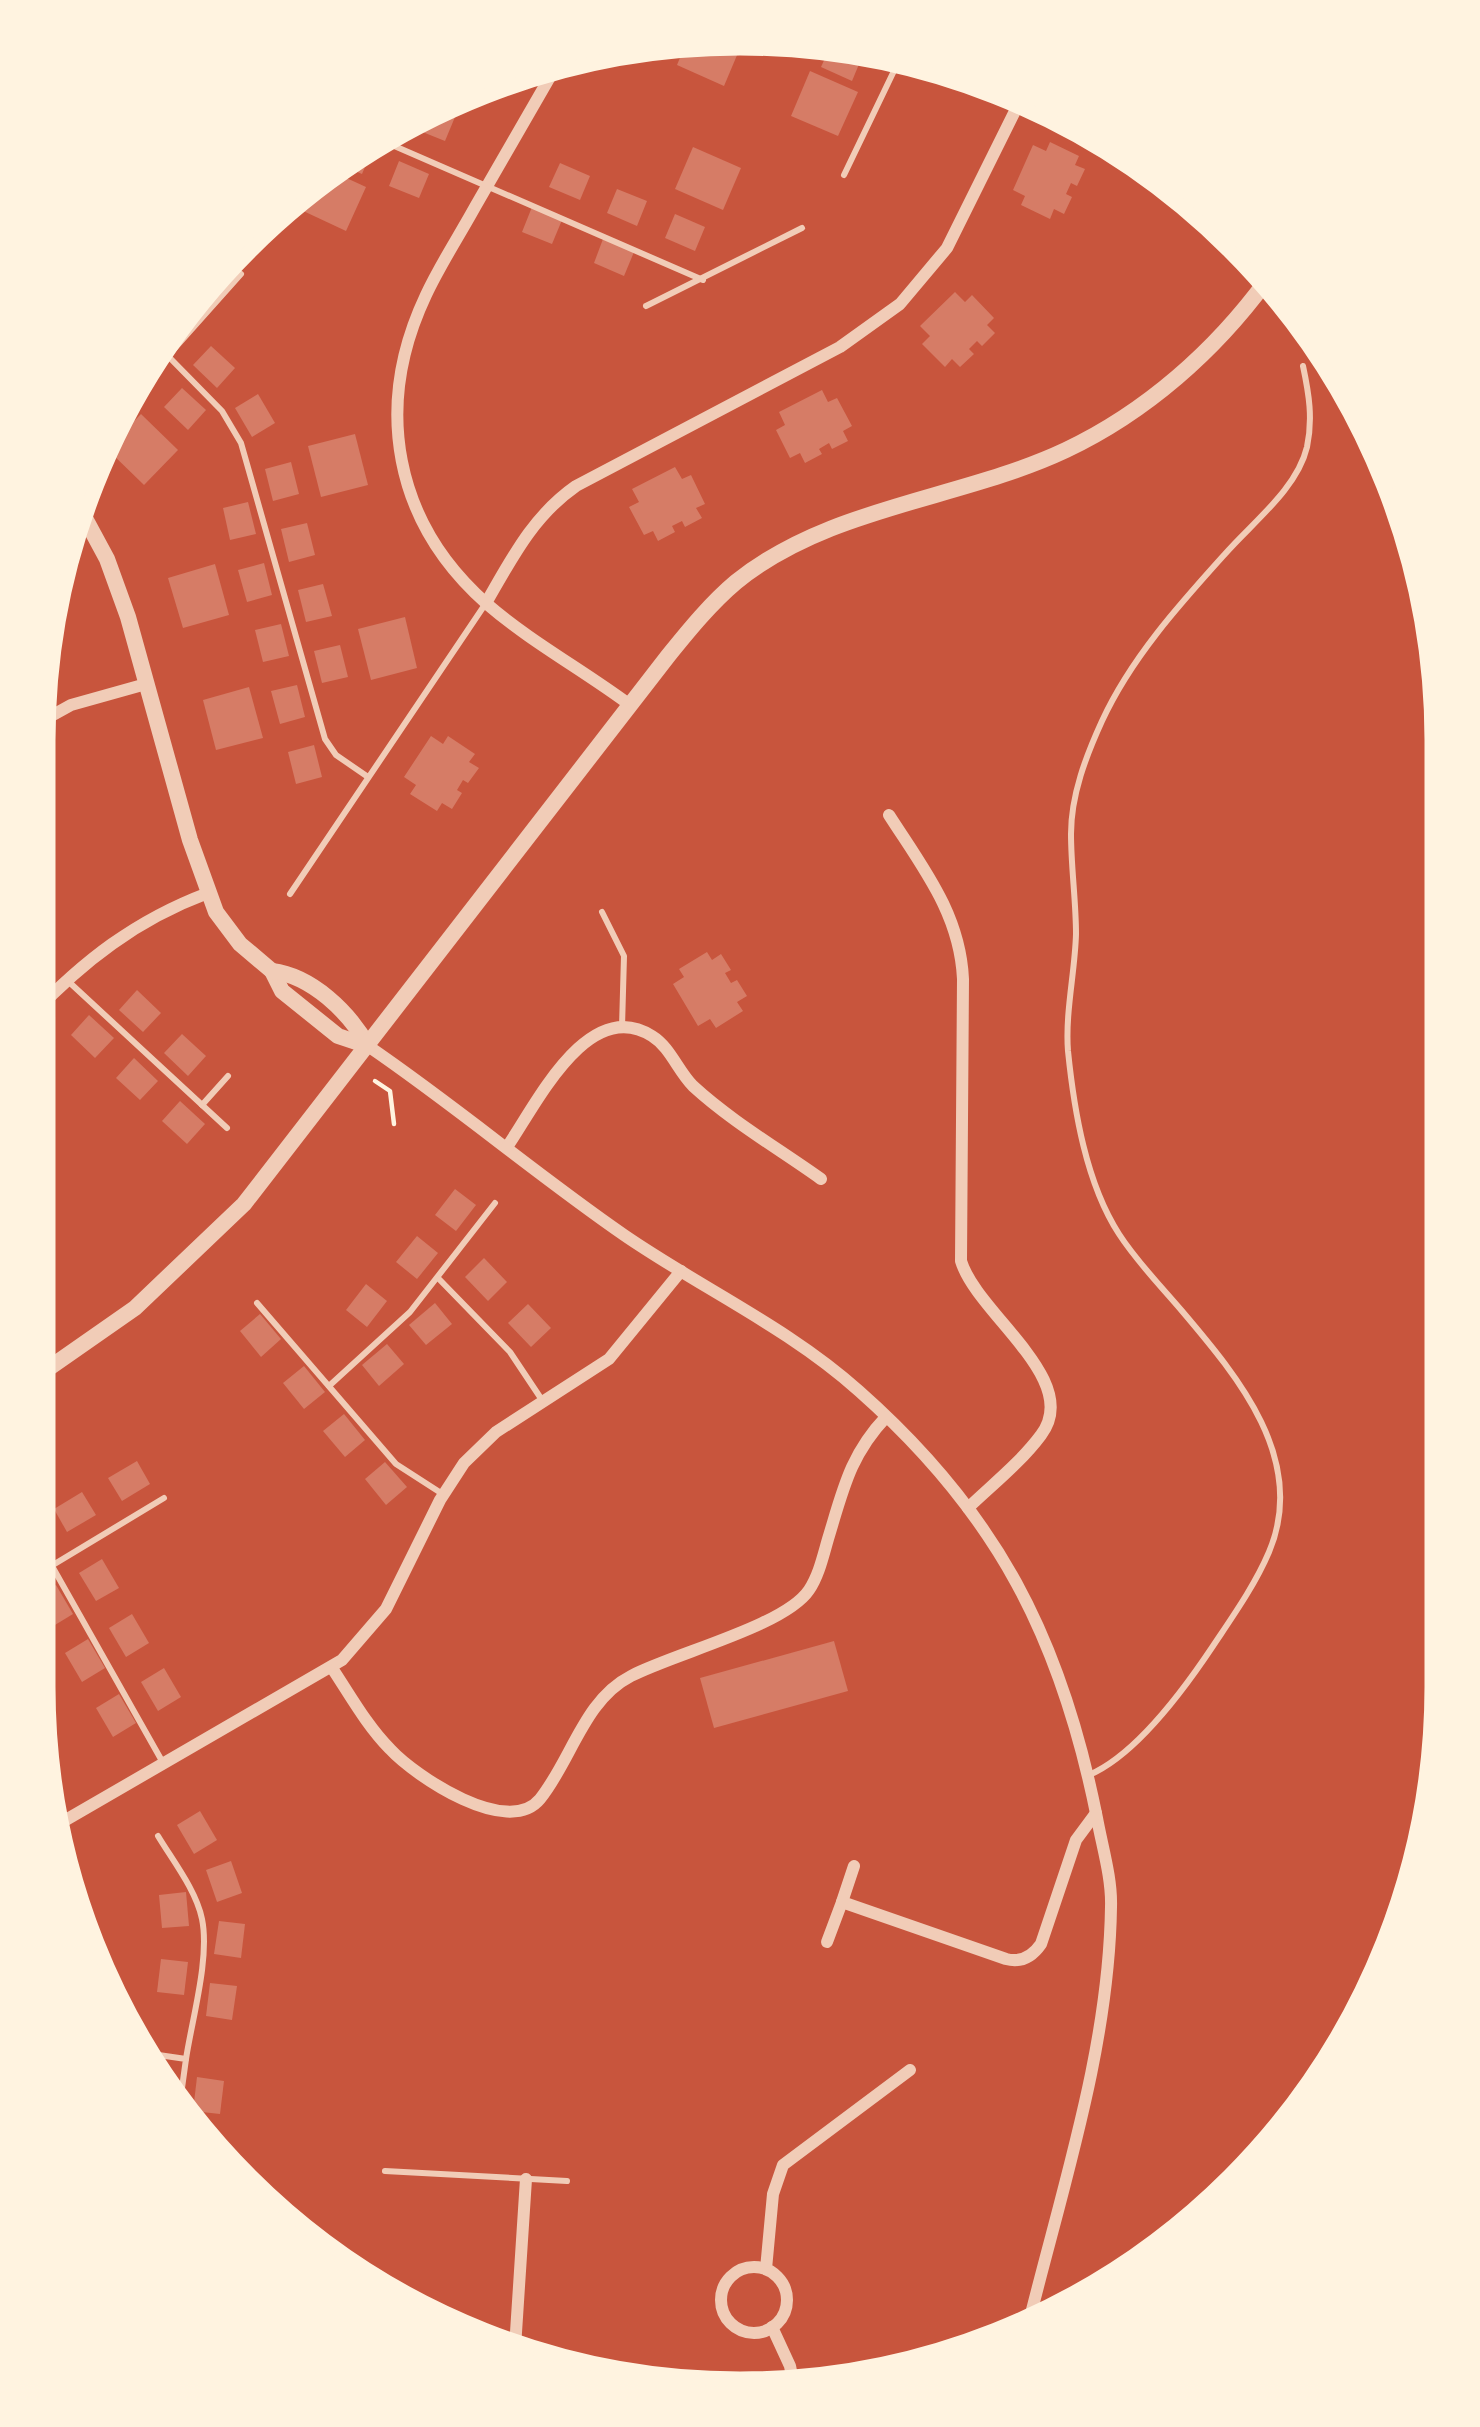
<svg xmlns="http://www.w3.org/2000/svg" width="1480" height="2427" viewBox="0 0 1480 2427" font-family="'IBM Plex Sans',sans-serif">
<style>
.building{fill:#d67c66}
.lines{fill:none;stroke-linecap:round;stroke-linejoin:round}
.path{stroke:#fff3e0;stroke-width:4.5}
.service{stroke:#f1ccb7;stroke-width:6}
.minor{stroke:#f1ccb7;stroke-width:12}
.tertiary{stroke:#f1ccb7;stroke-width:16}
.rim{fill:none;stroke:#fff3e0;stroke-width:15}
</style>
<rect width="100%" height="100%" fill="#c8553d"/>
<g class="building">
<polygon points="689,36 743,41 724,86 677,65"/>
<polygon points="760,41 799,43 793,55"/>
<polygon points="831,45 862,57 852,81 821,67"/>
<polygon points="810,71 858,92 838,136 791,116"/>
<polygon points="430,107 455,117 445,141 415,129 423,109"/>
<polygon points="1050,142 1079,156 1075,165 1085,169 1077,186 1071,183 1066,194 1072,197 1064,214 1054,209 1050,219 1021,205 1025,196 1013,190 1033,145 1046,151"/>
<polygon points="359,144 372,150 362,174 337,163"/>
<polygon points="693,147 741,168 723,210 675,189"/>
<polygon points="399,161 429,174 419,198 389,186"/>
<polygon points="560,163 590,176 580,200 549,187"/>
<polygon points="329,170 366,187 346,231 299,209 308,189"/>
<polygon points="617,189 647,201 637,226 607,213"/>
<polygon points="532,207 562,220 552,244 522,232"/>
<polygon points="675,214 705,227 695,251 665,238"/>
<polygon points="603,239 634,252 624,276 594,263"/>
<polygon points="205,279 213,286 190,311 180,301"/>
<polygon points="955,292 965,302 972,295 994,318 987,325 995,333 982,346 977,341 969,349 974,354 960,367 952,359 945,367 922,344 930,336 920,326"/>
<polygon points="163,326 170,333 145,361 143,360"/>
<polygon points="211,346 235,368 217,388 193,365"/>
<polygon points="182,388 206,410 188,430 164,407"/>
<polygon points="822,390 828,402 837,398 852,426 843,431 848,441 832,449 829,443 819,449 822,454 805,463 800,453 790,458 776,430 785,425 779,412"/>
<polygon points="258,394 275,423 252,437 235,408"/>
<polygon points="141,414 178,450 144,485 107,449"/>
<polygon points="355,434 368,485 321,497 308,446"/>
<polygon points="291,462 299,494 273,501 265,469"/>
<polygon points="675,467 682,479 691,475 705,504 696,508 702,518 685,527 682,521 672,526 675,532 658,541 653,531 644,535 629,507 639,502 632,489"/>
<polygon points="248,502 256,534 230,540 223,508"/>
<polygon points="307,523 315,555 289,562 281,529"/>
<polygon points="264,563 272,595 247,602 238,570"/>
<polygon points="215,564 229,615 183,628 168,578"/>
<polygon points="323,584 332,616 306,622 298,590"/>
<polygon points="405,617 417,668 371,680 358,629"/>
<polygon points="281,624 289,656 263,662 255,630"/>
<polygon points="340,645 348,677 322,683 314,651"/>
<polygon points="297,685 305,717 280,724 271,691"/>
<polygon points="249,687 263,738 216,750 203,700"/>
<polygon points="431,736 443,744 448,736 475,754 469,762 479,768 468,783 463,780 457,790 462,793 452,809 442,803 437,811 410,794 416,785 404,777"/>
<polygon points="314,745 322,777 296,784 288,752"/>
<polygon points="707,952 712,960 721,954 731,970 725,973 731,983 737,980 747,996 737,1002 743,1011 716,1028 710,1019 698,1026 673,984 684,977 679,969"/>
<polygon points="137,990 161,1013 143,1032 119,1010"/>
<polygon points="89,1015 114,1038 95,1058 71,1035"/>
<polygon points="182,1034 206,1056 188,1076 164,1053"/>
<polygon points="134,1058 158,1081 140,1100 116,1078"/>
<polygon points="180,1101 205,1124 187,1144 162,1121"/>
<polygon points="455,1189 476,1205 456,1231 435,1215"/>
<polygon points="417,1236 438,1253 417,1279 396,1262"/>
<polygon points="484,1258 507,1282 488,1301 465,1277"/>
<polygon points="366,1284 387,1301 367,1327 346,1310"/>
<polygon points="435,1303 452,1324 426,1345 409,1325"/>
<polygon points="528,1304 551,1328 531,1347 508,1323"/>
<polygon points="260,1314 281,1339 261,1357 240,1331"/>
<polygon points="387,1344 404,1364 379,1386 362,1365"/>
<polygon points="304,1366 325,1392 304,1409 283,1383"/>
<polygon points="344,1414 365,1440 345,1457 323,1431"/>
<polygon points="137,1461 150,1484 122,1501 108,1478"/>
<polygon points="385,1462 407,1487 386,1505 365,1479"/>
<polygon points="82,1492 96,1515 67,1532 54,1509"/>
<polygon points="28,1525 41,1547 28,1555"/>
<polygon points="102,1559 119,1588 96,1601 79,1573"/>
<polygon points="56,1585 73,1614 50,1628 33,1599"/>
<polygon points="132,1614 149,1643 126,1657 109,1628"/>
<polygon points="88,1639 105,1668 82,1682 65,1653"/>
<polygon points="834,1641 848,1691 714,1728 700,1678"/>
<polygon points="164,1668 181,1697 158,1711 141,1682"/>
<polygon points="119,1694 136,1723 113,1737 96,1708"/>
<polygon points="200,1811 217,1840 194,1854 177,1825"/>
<polygon points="231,1861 242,1893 217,1902 206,1870"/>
<polygon points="186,1892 189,1926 162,1928 159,1895"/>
<polygon points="219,1921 245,1924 241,1958 214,1954"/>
<polygon points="161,1959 188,1962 184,1995 157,1992"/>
<polygon points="210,1983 237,1986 232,2020 206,2016"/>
<polygon points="197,2077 224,2081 220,2114 193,2111"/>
<polygon points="154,2084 170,2086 168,2109"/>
<polygon points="195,2141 215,2143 213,2157"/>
</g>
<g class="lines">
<polyline class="path" points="375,1081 390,1091 394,1124"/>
<g class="service">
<polyline points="876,48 899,58"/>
<polyline points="369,135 703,280"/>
<polyline points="844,175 904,50"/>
<polyline points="646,306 802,228"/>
<polyline points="167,355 222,411 241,443 325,739 336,755 368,777"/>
<polyline points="108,423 241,274"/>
<polyline points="290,894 484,606"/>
<polyline points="602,912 624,956 622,1027"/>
<polyline points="69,982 227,1128"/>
<polyline points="202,1105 228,1076"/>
<polyline points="438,1278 510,1352 542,1400"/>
<polyline points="257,1303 396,1464 441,1493"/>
<polyline points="329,1386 410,1312 495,1203"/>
<polyline points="52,1566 162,1761"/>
<polyline points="28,1580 164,1498"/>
<path d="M1089,1775C1136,1755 1185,1688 1213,1646C1233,1616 1255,1585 1269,1552C1308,1460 1238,1377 1182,1311C1160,1285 1137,1262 1119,1234C1086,1183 1074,1110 1068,1051C1065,1013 1075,972 1076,934C1076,901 1071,867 1071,834C1071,795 1086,756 1102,721C1131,658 1179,605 1225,554C1253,522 1297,489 1307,447C1313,419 1309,394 1303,366"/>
<path d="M158,1836C173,1861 196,1890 202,1919C210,1958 192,2019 186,2059"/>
<polyline points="138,2052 186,2059 177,2124"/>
<polyline points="385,2171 567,2181"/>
</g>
<g class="minor">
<path d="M558,63C530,111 503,159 475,207C459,236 440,265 426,295C373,407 394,522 487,604C531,642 583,670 630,705"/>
<path d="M486,603C512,558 533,516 576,486L840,347L900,304L947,248L1021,99"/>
<polyline points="33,726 71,705 146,684"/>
<path d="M889,815C923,868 960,914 963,979L961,1261C977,1314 1083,1380 1041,1435C1021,1462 992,1485 968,1508"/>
<path d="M31,1016C83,961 136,920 208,893"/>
<path d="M368,1046C456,1106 537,1175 624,1235C701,1288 789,1328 859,1391C997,1513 1061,1638 1097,1818C1102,1846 1112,1878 1111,1907C1109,2051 1060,2194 1026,2334"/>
<path d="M507,1147C536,1105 588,995 652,1036C670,1047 678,1071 693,1086C731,1121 779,1149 821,1179"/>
<path d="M332,1668C350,1695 367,1726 390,1749C416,1777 508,1838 540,1799C572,1759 584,1700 631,1676C675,1653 785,1626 809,1590C819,1575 823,1556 828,1539C843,1490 850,1455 886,1417"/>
<polyline points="50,1826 64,1821 342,1660 386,1609 440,1500 464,1463 496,1432 609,1359 681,1271"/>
<path d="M854,1866L842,1902L1006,1959C1021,1963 1032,1957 1041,1944L1076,1840L1096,1813"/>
<polyline points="827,1942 842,1902"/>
<circle cx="754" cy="2300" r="33"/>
<polyline points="766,2269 773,2194 783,2165 910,2070"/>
<polyline points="772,2327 790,2366 795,2391"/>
<polyline points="514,2363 526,2179"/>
</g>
<g class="tertiary">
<polyline points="73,496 107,559 128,617 190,840 216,912 240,944 272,971 282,991 338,1036 368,1046"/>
<path d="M272,971C312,976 349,1012 368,1046"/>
<path d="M29,1382L135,1308L244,1204L668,656C689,630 711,603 736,582C830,506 960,500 1066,450C1146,412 1215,351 1267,280"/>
</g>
</g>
<path d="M0 0H1480V2427H0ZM740 48H740A692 692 0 0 1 1432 740V1687A692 692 0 0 1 740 2379H740A692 692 0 0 1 48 1687V740A692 692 0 0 1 740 48Z" fill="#fff3e0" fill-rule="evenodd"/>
<path class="rim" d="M740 48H740A692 692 0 0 1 1432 740V1687A692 692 0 0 1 740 2379H740A692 692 0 0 1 48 1687V740A692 692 0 0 1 740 48Z"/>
</svg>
